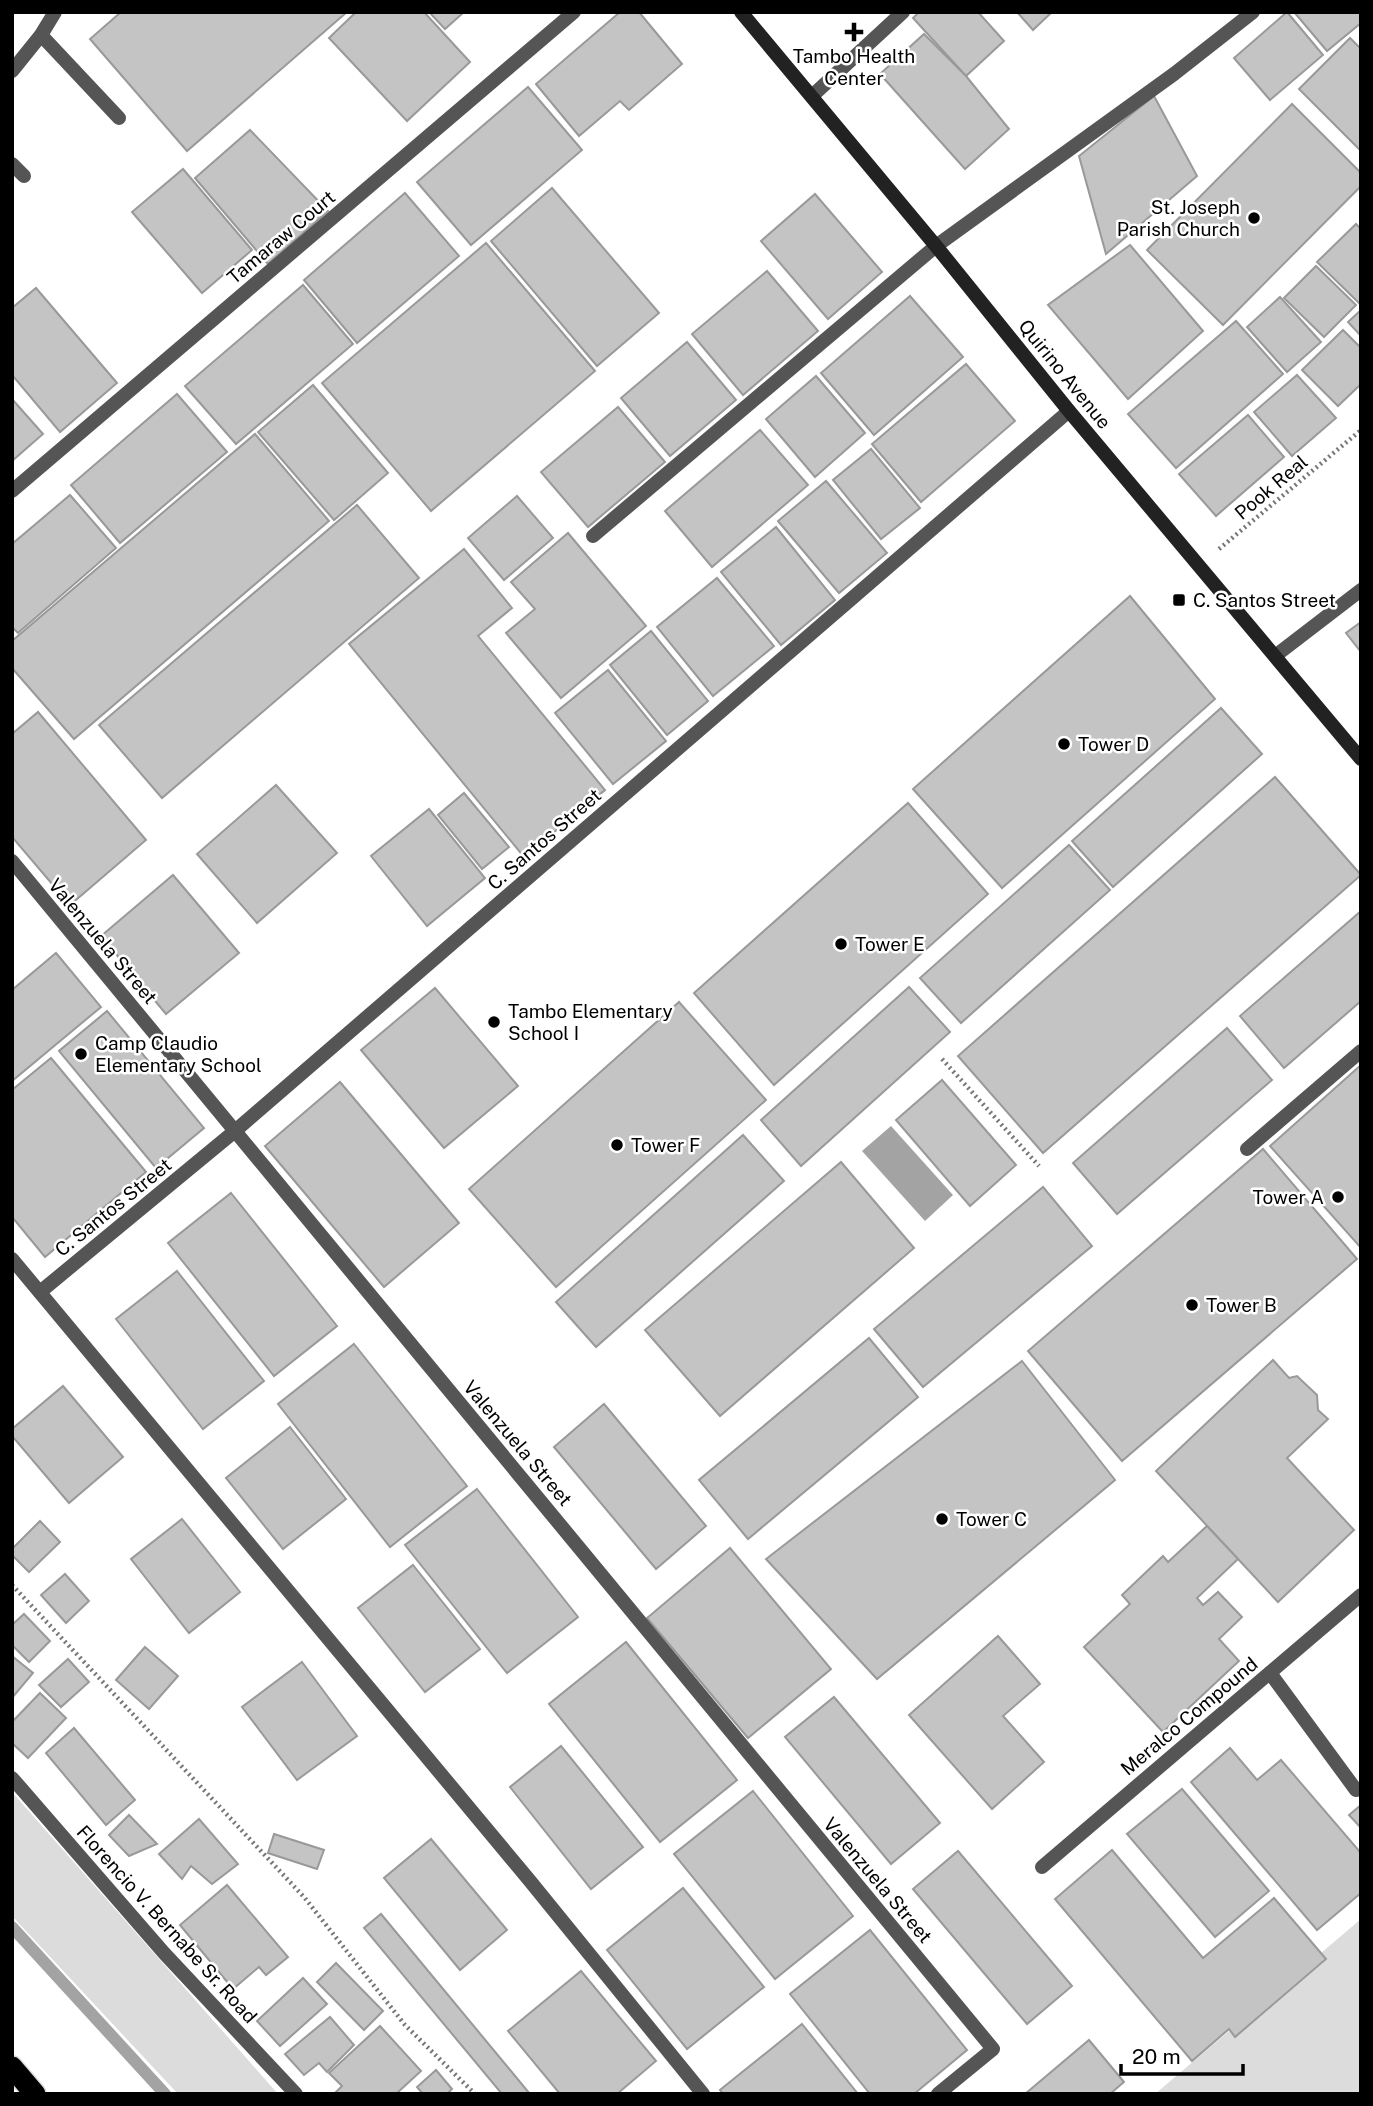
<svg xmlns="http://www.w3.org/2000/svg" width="1373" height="2106" viewBox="0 0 1373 2106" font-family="'Public Sans',sans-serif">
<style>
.green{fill:#dcdcdc}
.water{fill:#a3a3a3}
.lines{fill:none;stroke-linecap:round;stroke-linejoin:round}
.stream{stroke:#a3a3a3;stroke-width:12}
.building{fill:#c4c4c4;stroke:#999;stroke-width:2}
.motorway-casing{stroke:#dbdbdb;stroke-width:24}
.path{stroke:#777;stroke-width:4.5;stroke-dasharray:2 3.5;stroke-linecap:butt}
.service{stroke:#555;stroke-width:14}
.minor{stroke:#555;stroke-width:14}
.secondary{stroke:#222;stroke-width:14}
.motorway{stroke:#000;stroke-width:21}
.poi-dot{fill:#000;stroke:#fff;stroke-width:2.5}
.labels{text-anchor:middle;stroke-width:5;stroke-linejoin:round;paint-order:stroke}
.poi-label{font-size:19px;fill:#000;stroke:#fff;text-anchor:start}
.street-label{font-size:19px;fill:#000;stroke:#fff}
</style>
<rect width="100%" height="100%" fill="#fff"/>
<g class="green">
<polygon points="12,1792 278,2094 178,2094 12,1916"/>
<polygon points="1361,1919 1361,2094 1155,2094"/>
</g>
<polygon class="water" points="891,1126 953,1195 925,1221 862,1151"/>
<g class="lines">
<polyline class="stream" points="12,1927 165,2094"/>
</g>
<g class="building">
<polygon points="121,12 347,12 187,151 90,39"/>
<polygon points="356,12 424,12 470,62 407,121 329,38"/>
<polygon points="429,12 464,12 445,29"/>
<polygon points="620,12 639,12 682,64 629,110 620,101 579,136 536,84"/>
<polygon points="919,12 978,12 1004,41 966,76 913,18"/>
<polygon points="1017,12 1052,12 1033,30"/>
<polygon points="1287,12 1323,55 1270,100 1234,58"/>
<polygon points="1294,12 1361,12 1361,23 1327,51"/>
<polygon points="924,34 966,76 1009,129 965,169 880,74"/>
<polygon points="1350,38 1361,49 1361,151 1299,89"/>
<polygon points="528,87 582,150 471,245 417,182"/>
<polygon points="1154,96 1197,176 1106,254 1079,156"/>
<polygon points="1292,104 1361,173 1361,186 1223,325 1147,250"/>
<polygon points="250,130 328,211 268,264 195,178"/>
<polygon points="183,169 252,250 202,293 132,212"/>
<polygon points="552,188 659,313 597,366 491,241"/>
<polygon points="405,193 459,256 357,343 304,280"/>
<polygon points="815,194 882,272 828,319 761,241"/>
<polygon points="1356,224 1361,229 1361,301 1359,303 1317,262"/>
<polygon points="486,243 595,371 431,511 322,383"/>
<polygon points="1130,245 1203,331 1128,399 1048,305"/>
<polygon points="1316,266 1356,305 1324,337 1284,298"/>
<polygon points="767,271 818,331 743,395 692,334"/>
<polygon points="303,285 353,344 236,444 185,386"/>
<polygon points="36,288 117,383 60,432 12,375 12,308"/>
<polygon points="910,296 963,357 874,435 821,373"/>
<polygon points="1280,297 1321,342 1287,372 1247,327"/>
<polygon points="1361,310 1361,336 1348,322"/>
<polygon points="1236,321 1283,374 1176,468 1128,414"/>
<polygon points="1343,330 1361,348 1361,384 1338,406 1302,370"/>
<polygon points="687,342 736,400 670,456 621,398"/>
<polygon points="966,364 1015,421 921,502 872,444"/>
<polygon points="1297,375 1336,418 1292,456 1254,412"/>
<polygon points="816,376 865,433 815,477 766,419"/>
<polygon points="313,385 388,473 334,520 258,432"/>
<polygon points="177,394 227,452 120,543 71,485"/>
<polygon points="12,399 43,434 12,461"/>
<polygon points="618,407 665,462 588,527 541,472"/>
<polygon points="1248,415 1284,457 1216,516 1179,474"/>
<polygon points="760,430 808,485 712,567 665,511"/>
<polygon points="255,434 329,521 74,739 12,668 12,641"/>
<polygon points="871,449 920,508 881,539 833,480"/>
<polygon points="826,481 887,553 839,593 778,521"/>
<polygon points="70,495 116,548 18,633 12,627 12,544"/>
<polygon points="517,496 553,538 504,580 468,538"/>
<polygon points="357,505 419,578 162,798 99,725"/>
<polygon points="776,527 835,600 781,645 721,572"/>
<polygon points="568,533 646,626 561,698 506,633 535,609 511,582"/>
<polygon points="464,549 512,608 478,636 605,790 524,857 349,644"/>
<polygon points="717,578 774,646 713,696 657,627"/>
<polygon points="1130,596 1215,699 1002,888 913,789"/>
<polygon points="1361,622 1361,652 1346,633"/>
<polygon points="651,631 708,701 667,735 610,665"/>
<polygon points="608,670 666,741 613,784 555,713"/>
<polygon points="1221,708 1262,754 1113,887 1072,841"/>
<polygon points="38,712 146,840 70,905 12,837 12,734"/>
<polygon points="1275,777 1361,875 1043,1153 958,1056"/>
<polygon points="276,785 337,853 257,923 197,854"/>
<polygon points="464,793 509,847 482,869 438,815"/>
<polygon points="908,803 988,894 774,1085 694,993"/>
<polygon points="429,809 485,878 427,926 371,856"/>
<polygon points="1069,845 1110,890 961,1023 920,978"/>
<polygon points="173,875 239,953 166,1014 101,936"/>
<polygon points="1361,911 1361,1001 1284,1068 1240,1016"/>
<polygon points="56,953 101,1007 12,1081 12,990"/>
<polygon points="909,987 950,1032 801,1166 761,1120"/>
<polygon points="435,988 518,1086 444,1148 361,1050"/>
<polygon points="679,1002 766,1100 556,1287 469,1189"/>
<polygon points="107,1011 204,1128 156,1168 59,1051"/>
<polygon points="1227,1028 1272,1080 1117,1214 1073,1163"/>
<polygon points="51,1058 146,1172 45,1257 12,1217 12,1090"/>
<polygon points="1361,1065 1361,1248 1270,1146"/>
<polygon points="942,1080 1016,1165 970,1206 896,1120"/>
<polygon points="340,1082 459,1223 384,1287 265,1146"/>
<polygon points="743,1135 784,1181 596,1347 556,1302"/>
<polygon points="1263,1149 1357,1259 1122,1461 1028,1351"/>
<polygon points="841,1162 914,1248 720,1416 645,1330"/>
<polygon points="1043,1187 1092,1246 923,1387 874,1329"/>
<polygon points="231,1193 337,1326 274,1376 168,1243"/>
<polygon points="177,1271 264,1381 203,1429 116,1319"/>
<polygon points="869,1338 918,1397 748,1539 699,1480"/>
<polygon points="354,1344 467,1486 390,1547 278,1404"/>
<polygon points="1273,1360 1289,1378 1297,1376 1317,1395 1318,1410 1328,1419 1287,1458 1354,1530 1278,1602 1156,1471"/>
<polygon points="1022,1361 1115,1480 877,1679 766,1559"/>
<polygon points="63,1386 123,1457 69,1503 12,1436 12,1429"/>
<polygon points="604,1404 706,1526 656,1569 554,1447"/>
<polygon points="290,1427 346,1499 283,1549 226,1478"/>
<polygon points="477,1489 578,1617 507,1673 405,1545"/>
<polygon points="182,1519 240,1592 189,1633 131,1559"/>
<polygon points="40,1521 60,1542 29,1572 12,1555 12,1549"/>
<polygon points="1207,1526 1238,1559 1197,1598 1203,1605 1218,1592 1242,1617 1219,1639 1239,1661 1163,1732 1084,1647 1130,1604 1122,1595 1163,1556 1168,1562"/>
<polygon points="730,1548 831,1669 748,1738 647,1618"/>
<polygon points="413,1565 480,1649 425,1692 358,1608"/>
<polygon points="65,1574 89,1601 66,1623 41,1595"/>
<polygon points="24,1614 50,1641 29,1662 12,1645 12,1625"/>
<polygon points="998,1636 1040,1684 1003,1716 1044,1762 992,1809 909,1715"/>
<polygon points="626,1642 737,1780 660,1842 549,1704"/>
<polygon points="145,1647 178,1676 149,1709 116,1680"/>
<polygon points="12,1656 33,1673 12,1698"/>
<polygon points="68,1659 89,1682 61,1707 39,1685"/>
<polygon points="302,1662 357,1736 297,1780 242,1707"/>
<polygon points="40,1693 66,1718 28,1758 12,1743 12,1722"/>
<polygon points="834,1697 940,1823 891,1864 785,1737"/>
<polygon points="74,1728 135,1800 106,1825 46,1753"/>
<polygon points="561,1746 643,1847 591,1889 510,1787"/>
<polygon points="1230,1748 1257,1780 1281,1760 1361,1853 1361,1893 1317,1930 1191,1782"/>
<polygon points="1182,1789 1269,1891 1215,1937 1127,1834"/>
<polygon points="753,1791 853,1916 775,1979 674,1854"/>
<polygon points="1361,1805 1361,1828 1349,1815"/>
<polygon points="129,1815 157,1844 129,1856 109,1835"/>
<polygon points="199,1819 238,1864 212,1884 191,1866 182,1879 159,1854"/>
<polygon points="274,1834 324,1850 317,1869 268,1853"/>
<polygon points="431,1839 507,1930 460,1970 384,1878"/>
<polygon points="1112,1850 1203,1958 1274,1898 1326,1959 1235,2037 1229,2029 1192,2061 1055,1899"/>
<polygon points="958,1851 1072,1986 1027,2024 913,1889"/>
<polygon points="227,1885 288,1957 266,1975 259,1967 233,1989 180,1925"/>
<polygon points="683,1888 764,1987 687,2049 607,1950"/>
<polygon points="381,1914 530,2094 502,2094 364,1928"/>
<polygon points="870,1930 967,2050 914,2094 870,2094 790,1994"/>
<polygon points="336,1963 383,2011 364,2030 317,1982"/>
<polygon points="581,1971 656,2061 617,2094 560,2094 508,2031"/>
<polygon points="303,1978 327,2004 280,2046 257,2021"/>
<polygon points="330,2017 354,2045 327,2072 319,2063 304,2075 285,2054"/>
<polygon points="802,2024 858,2094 723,2094 720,2090"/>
<polygon points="380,2026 421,2071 396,2094 334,2094 342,2086 329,2073"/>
<polygon points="1089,2040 1124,2082 1110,2094 1025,2094"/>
<polygon points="436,2070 452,2089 447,2094 423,2094 417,2087"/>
</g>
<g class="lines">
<g class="motorway-casing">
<polyline id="motorway" points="12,2067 35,2094"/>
</g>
<g class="path">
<polyline points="1219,549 1361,430"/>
<polyline points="942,1059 1039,1166"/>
<polyline points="12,1585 304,1897 405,2025 475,2094"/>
</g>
<g class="service">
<polyline points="41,35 119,118"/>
<polyline points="12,71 41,35 55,12"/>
<polyline points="12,164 24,176"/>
<polyline points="593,536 936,246 1174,74 1253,12"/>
<polyline points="1275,656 1361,590"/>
<polyline points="1247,1149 1361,1051"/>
<polyline points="1270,1673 1356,1790"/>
<polyline points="1042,1867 1361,1595"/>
</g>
<g class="minor">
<polyline points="812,96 903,12"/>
<polyline points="12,491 574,12"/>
<polyline points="12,861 993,2049 938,2094"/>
<polyline points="12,1259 530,1881 703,2094"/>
<polyline points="40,1292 235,1131 1069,411"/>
<polyline points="12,1778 164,1953 296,2094"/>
</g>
<polyline class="secondary" points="741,12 936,246 1069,411 1361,759"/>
<use href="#motorway" class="motorway"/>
</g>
<g class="poi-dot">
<path d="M850.5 21.5h7v7h7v7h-7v7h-7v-7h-7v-7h7z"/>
<circle cx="1254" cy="218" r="7"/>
<rect x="1172" y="593" width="14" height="14" rx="3.5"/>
<circle cx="1064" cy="744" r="7"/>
<circle cx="841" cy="944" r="7"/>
<circle cx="494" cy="1022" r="7"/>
<circle cx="81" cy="1054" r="7"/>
<circle cx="617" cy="1145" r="7"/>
<circle cx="1338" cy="1197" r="7"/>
<circle cx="1192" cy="1305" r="7"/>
<circle cx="942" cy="1519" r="7"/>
</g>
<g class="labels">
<g class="poi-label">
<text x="854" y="63" text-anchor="middle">Tambo Health<tspan x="854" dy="22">Center</tspan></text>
<text x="1240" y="214" text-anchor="end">St. Joseph<tspan x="1240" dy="22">Parish Church</tspan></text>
<text x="1193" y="607">C. Santos Street</text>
<text x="1078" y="751">Tower D</text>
<text x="855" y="951">Tower E</text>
<text x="508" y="1018">Tambo Elementary<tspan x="508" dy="22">School I</tspan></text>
<text x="95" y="1050">Camp Claudio<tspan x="95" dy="22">Elementary School</tspan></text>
<text x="631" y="1152">Tower F</text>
<text x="1324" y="1204" text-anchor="end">Tower A</text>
<text x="1206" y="1312">Tower B</text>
<text x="956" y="1526">Tower C</text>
</g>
<g class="street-label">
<text transform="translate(281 237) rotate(-40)" y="7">Tamaraw Court</text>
<text transform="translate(1065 374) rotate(51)" y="7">Quirino Avenue</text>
<text transform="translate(1271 487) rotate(-40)" y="7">Pook Real</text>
<text transform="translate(544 839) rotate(-41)" y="7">C. Santos Street</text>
<text transform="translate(103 941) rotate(50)" y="7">Valenzuela Street</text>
<text transform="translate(113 1207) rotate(-39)" y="7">C. Santos Street</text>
<text transform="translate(518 1443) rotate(50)" y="7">Valenzuela Street</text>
<text transform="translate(1189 1716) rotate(-40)" y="7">Meralco Compound</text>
<text transform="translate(878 1880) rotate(50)" y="7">Valenzuela Street</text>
<text transform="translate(167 1924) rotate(48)" y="7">Florencio V. Bernabe Sr. Road</text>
</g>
</g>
<rect width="1373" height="2106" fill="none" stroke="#000000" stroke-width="28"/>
<path d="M1121 2064v10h122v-10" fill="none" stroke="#000000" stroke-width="3.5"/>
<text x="1132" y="2064" font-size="21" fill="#000000" stroke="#ffffff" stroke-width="5" paint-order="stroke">20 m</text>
</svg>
